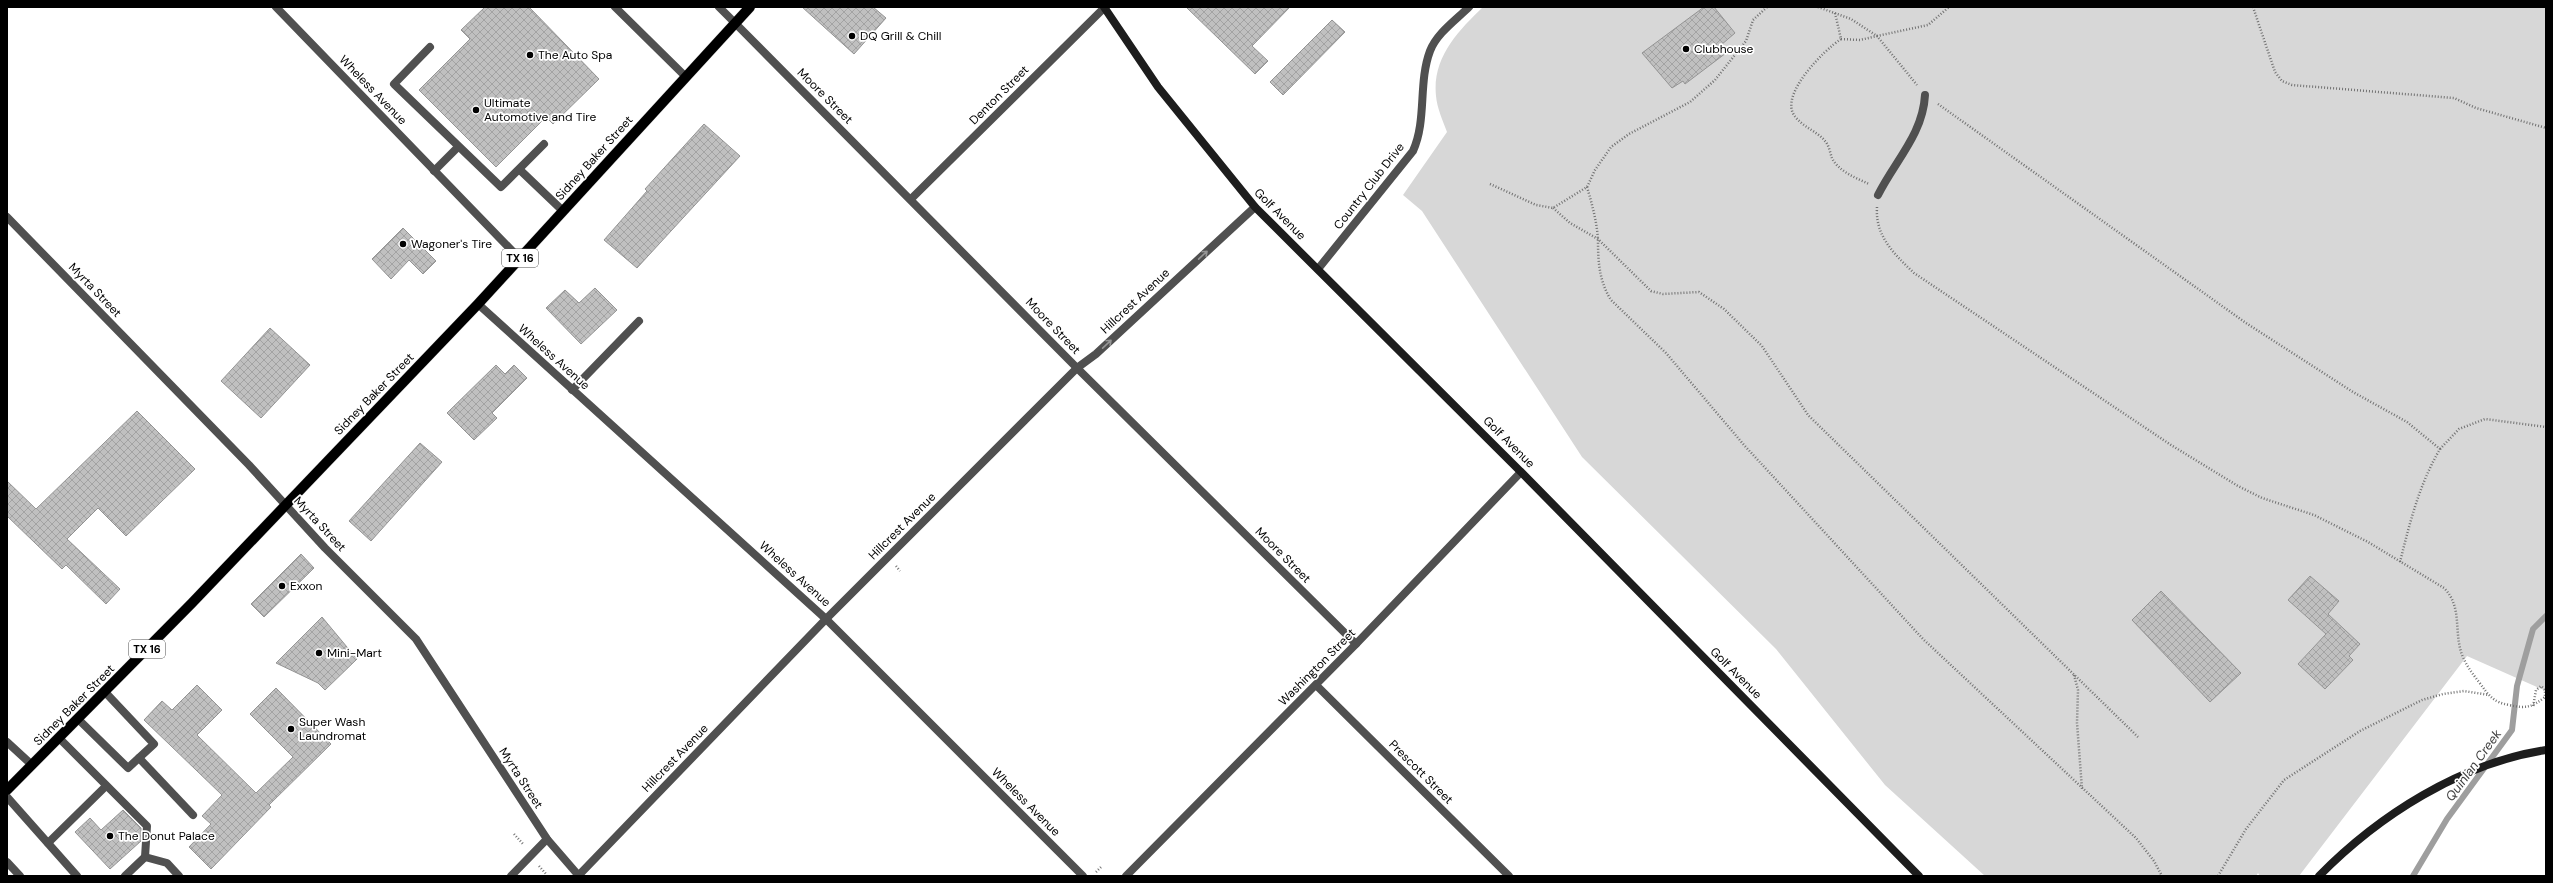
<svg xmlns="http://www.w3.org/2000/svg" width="2553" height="883" viewBox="0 0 2553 883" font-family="'DM Sans',sans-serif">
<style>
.green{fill:#d7d7d7}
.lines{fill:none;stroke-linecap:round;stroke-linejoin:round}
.stream{stroke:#9e9e9e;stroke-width:6}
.building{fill:url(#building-cross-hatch);stroke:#949494}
.primary-casing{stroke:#dbdbdb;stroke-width:11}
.path{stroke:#727272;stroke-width:2.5;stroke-dasharray:1 2;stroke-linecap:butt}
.service{stroke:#505050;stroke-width:8}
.minor{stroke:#505050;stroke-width:8}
.secondary{stroke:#1d1d1d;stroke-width:8}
.primary{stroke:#000;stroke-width:10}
.oneway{stroke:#969696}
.poi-dot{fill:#000;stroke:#fff;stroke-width:1.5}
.labels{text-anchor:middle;stroke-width:3.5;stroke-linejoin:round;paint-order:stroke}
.shield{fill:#fff;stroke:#4c4c4c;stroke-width:1}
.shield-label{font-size:11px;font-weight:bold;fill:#000}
.poi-label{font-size:12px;fill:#000;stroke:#fff;text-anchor:start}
.street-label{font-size:12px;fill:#000;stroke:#fff}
.water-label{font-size:13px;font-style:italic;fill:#3f3f3f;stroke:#fff}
</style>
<defs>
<pattern id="building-cross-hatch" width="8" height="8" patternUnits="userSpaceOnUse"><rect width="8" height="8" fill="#c0c0c0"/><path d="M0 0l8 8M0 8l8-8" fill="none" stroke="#a3a3a3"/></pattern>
</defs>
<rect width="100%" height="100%" fill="#fff"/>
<path class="green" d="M1483,7H2546V691L2467,656L2299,876H2260L2258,873L2256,876H1985L1885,785L1776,649L1582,457L1422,211L1403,195L1447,132C1443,121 1437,108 1436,96C1432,58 1458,31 1483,7Z"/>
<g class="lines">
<polyline class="stream" points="2413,876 2447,819 2512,730 2517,686 2533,629 2546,616"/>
</g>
<g class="building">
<polygon points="485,7 529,7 599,79 553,124 546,117 496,167 419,90 470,39 461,30"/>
<polygon points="802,7 873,7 886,18 854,54"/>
<polygon points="1186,7 1290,7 1252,46 1268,61 1255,74"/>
<polygon points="1704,7 1714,7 1735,33 1721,45 1726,53 1685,84 1683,81 1672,88 1642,53"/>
<polygon points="1332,20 1345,32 1283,95 1270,82"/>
<polygon points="704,124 740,156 637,268 604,240 647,191 645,189"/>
<polygon points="403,228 436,261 423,274 409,260 391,279 372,259"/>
<polygon points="595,288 617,310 581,344 546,308 565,290 579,303"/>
<polygon points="270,328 310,365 261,418 221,381"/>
<polygon points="496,365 505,374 514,365 527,378 492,413 497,418 474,440 447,413"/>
<polygon points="137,411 195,469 126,536 98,508 67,539 120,589 106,604 66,565 62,569 7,516 7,481 36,509"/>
<polygon points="420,443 442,462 371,541 349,521"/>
<polygon points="301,554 314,568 264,617 251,604"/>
<polygon points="2310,576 2339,601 2328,614 2360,644 2349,656 2353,660 2325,689 2298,664 2326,634 2288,600"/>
<polygon points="2161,591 2241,673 2210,702 2132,620"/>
<polygon points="322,617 357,659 325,690 318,683 276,663"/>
<polygon points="197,685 222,710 197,735 256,793 293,757 250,714 276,688 331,744 269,805 271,807 211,869 189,847 211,824 202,816 222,795 144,720 162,701 172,710"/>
<polygon points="123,810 141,828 141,841 110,869 75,832 90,818 101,830"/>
</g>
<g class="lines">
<g class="primary-casing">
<polyline id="primary" points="7,790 192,603 478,304 750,7"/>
</g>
<g class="path">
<polyline points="1818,7 1851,19 1877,36 1928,25 1949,7"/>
<polyline points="2253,7 2275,72 2282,81 2292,85 2454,98 2476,108 2546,128"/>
<path d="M1835,13L1841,39C1824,50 1780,94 1794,115C1802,127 1817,131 1825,141C1829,145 1830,153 1832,158C1838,171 1856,178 1869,184"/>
<polyline points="1841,39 1860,40 1877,36 1917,85"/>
<path d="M1938,104L2246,323L2353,392L2407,422L2440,449C2419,485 2410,522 2400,562"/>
<polyline points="1490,184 1536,205 1553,208 1587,187 1595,170 1611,147 1629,134 1690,102 1715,80 1746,41 1753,20 1767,7"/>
<path d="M1587,187C1592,204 1597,222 1598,240C1598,261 1599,281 1611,300L1666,353L1744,445L1923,639L2136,838L2154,861L2162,876"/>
<path d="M1877,207C1875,236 1894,254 1914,273L2171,445L2238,486L2262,498L2314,515L2368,542L2444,588C2461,605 2455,627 2460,648C2463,661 2471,672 2479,682C2489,696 2493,702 2509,705C2526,709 2532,707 2545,697V690L2541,686L2536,690L2533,707"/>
<polyline points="1553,208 1570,223 1598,239 1651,291 1663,294 1699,292 1724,309 1762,346 1808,415 2138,737"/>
<polyline points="2440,449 2459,429 2485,419 2546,427"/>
<polyline points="896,566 900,571"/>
<polyline points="2074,675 2078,690 2077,723 2082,789"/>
<polyline points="514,834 523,844"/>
<polyline points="539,866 547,875"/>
<polyline points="1096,872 1101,867"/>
<polyline points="2218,876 2246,829 2284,780 2360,731 2422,700 2443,694 2464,691 2489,695"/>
</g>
<g class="service">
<polyline points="615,7 686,77"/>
<polyline points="719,7 735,23"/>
<polyline points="430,47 394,84 501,187 544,144"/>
<polyline points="520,170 563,211"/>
<polyline points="434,171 458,147"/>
<path d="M1878,195C1895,161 1923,134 1925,95"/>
<polyline points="572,390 639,321"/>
<polyline points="78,719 128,768 154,744 105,692"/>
<polyline points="59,738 147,826 145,857 125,876"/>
<polyline points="7,742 32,765"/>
<polyline points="139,758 193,815"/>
<polyline points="7,797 77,876"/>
<polyline points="48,843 106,786"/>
<polyline points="145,857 167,863 179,876"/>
<polyline points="7,862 20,876"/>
</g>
<g class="minor">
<polyline points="276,7 520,259"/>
<polyline points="735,23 1077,368 1356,644"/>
<polyline points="911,199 1104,8"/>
<polyline points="7,217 249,465 325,548 416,639 547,839 579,876"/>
<path d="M1318,269L1413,151C1427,120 1418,83 1430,51C1437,33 1456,20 1469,7"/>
<polyline points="478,304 826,619 1083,876"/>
<polyline points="1316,685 1509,876"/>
<polyline points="579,875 826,619 1077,368 1096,354 1255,207"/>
<polyline points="511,876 547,839"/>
<polyline points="1126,876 1356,644 1521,472"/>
</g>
<g class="secondary">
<polyline points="1104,7 1158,87 1255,207 1521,472 1919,876"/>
<path d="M2319,876C2379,815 2461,763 2546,750"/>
</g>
<use href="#primary" class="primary"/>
</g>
<defs><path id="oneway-shaft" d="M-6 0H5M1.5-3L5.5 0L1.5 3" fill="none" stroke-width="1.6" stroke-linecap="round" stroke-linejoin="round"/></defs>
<g class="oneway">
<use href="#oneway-shaft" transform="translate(1203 255) rotate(-43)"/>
<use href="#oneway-shaft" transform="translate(1107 344) rotate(-43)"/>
</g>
<g class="poi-dot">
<circle cx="852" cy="36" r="4"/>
<circle cx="1686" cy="49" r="4"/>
<circle cx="530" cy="55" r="4"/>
<circle cx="476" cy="110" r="4"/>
<circle cx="403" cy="244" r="4"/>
<circle cx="282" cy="586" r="4"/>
<circle cx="319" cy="653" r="4"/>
<circle cx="291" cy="729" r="4"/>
<circle cx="110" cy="836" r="4"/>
</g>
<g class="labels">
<g class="shield">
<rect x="502" y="249" width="36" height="18" rx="3"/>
<rect x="129" y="640" width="36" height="18" rx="3"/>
</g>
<g class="shield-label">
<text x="520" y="262">TX 16</text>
<text x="147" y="653">TX 16</text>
</g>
<g class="poi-label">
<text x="860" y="40">DQ Grill &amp; Chill</text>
<text x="1694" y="53">Clubhouse</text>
<text x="538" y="59">The Auto Spa</text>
<text x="484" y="107">Ultimate<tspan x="484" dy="14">Automotive and Tire</tspan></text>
<text x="411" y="248">Wagoner's Tire</text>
<text x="290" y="590">Exxon</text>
<text x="327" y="657">Mini-Mart</text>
<text x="299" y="726">Super Wash<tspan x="299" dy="14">Laundromat</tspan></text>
<text x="118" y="840">The Donut Palace</text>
</g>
<g class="street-label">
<text transform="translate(373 90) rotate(46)" y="4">Wheless Avenue</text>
<text transform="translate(999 95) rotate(-45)" y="4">Denton Street</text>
<text transform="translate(825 96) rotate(45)" y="4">Moore Street</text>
<text transform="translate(594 158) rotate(-48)" y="4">Sidney Baker Street</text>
<text transform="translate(1369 186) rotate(-52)" y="4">Country Club Drive</text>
<text transform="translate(1280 214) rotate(45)" y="4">Golf Avenue</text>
<text transform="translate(95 290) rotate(46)" y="4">Myrta Street</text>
<text transform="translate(1135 301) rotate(-43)" y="4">Hillcrest Avenue</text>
<text transform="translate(1053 326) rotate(46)" y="4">Moore Street</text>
<text transform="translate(554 357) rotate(42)" y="4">Wheless Avenue</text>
<text transform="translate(374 394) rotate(-46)" y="4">Sidney Baker Street</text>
<text transform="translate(1509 442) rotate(45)" y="4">Golf Avenue</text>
<text transform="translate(320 524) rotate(47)" y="4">Myrta Street</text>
<text transform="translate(902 526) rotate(-45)" y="4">Hillcrest Avenue</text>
<text transform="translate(1283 555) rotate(45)" y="4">Moore Street</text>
<text transform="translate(795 574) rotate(42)" y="4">Wheless Avenue</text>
<text transform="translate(1317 667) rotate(-45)" y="4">Washington Street</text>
<text transform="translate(1736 673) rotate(45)" y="4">Golf Avenue</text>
<text transform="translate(74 705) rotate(-45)" y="4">Sidney Baker Street</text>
<text transform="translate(675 758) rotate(-46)" y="4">Hillcrest Avenue</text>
<text transform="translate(1421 772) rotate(45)" y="4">Prescott Street</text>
<text transform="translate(521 778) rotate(57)" y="4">Myrta Street</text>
<text transform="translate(1026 802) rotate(45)" y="4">Wheless Avenue</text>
</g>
<g class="water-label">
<text transform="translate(2473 765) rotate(-54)" y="5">Quinlan Creek</text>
</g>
</g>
<rect width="2553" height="883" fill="none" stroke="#000000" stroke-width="16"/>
</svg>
